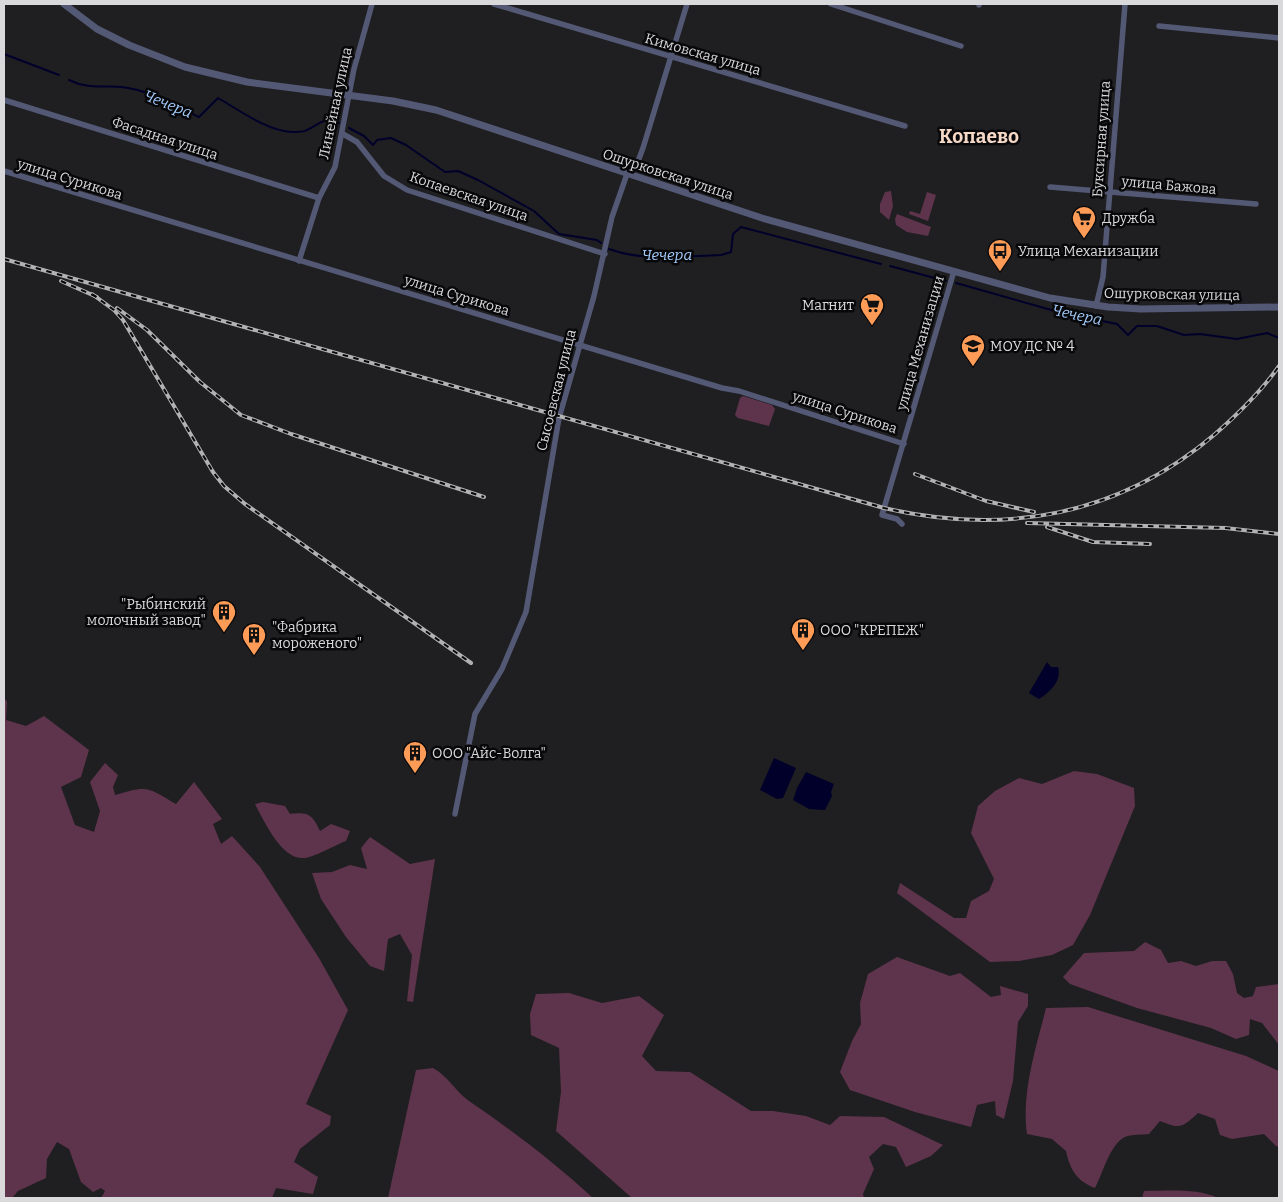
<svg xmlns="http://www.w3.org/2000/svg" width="1283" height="1202" viewBox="0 0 1283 1202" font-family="Bitter,serif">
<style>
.green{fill:#5e344c}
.water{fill:#00002b}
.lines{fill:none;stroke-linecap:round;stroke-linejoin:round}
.stream{stroke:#00002b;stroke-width:2}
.minor{stroke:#535975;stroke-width:5.5}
.tertiary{stroke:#535975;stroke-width:7}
.rail-casing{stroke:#b2b2b4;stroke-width:4}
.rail{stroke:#08080a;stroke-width:2;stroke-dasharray:5.5;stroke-linecap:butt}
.labels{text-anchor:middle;stroke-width:5;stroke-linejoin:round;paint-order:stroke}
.street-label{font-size:14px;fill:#d9d9db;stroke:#08080a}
.poi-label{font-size:14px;fill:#d9d9db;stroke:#08080a;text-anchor:start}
.water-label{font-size:15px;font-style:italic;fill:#a3cbfb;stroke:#08080a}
.district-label{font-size:19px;font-weight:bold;fill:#f5d8c6;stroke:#08080a}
</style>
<rect width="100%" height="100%" fill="#1f1e21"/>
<g class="green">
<polygon points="891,191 893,206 889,220 880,212 880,204 885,192"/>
<polygon points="927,192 936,195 928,221 909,214 910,211 920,214"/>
<polygon points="897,214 931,227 928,236 907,232 896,225 895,219"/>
<polygon points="743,396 772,405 775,409 769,426 738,418 735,415 740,398"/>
<path d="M4,697L7,702L6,720L26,726L44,716L89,750L81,777L61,787L75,825L94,832L100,811L90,782L105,763L118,775L113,787L115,795C148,785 147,787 176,804L194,782L222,819L213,824L221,844L232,836L260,867L319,958L348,1010L306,1104L331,1116L330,1125L300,1149L294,1162L318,1177L313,1194L276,1188L272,1198H101L105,1191L101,1188L93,1192L81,1182L69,1149L57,1142L47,1159L46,1178L18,1191L12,1198H4Z"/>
<polygon points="1074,771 1097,774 1134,788 1135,806 1090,915 1073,945 1052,955 1019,961 990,962 897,893 900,883 954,918 966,918 971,901 989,891 994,879 971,833 978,806 995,791 1019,778 1042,784"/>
<path d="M263,802L285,806L290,814C308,812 312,814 320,831L331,824L350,831L346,841C335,845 312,859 302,858C281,858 264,821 255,804Z"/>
<polygon points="370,837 410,864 435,859 413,1002 407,1001 412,955 400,934 388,939 384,971 370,966 346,937 321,899 312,873 332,872 350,865 367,869 361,848"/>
<polygon points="1145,942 1161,950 1168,963 1181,961 1196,966 1212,961 1226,961 1233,974 1237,993 1244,998 1253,996 1256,987 1279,984 1279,1045 1262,1023 1250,1019 1249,1035 1236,1039 1211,1028 1137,1008 1070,984 1063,977 1084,953 1134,951"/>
<polygon points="897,957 950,976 960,973 991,997 1001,995 1000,986 1028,994 1028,1006 1018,1022 1013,1081 1004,1119 996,1115 995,1101 977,1105 971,1127 915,1112 850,1090 840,1072 852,1041 861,1024 860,1003 868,974"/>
<polygon points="569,993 602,1003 639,996 664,1015 642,1056 656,1071 690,1072 751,1111 773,1111 806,1116 830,1125 840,1116 884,1117 943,1145 931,1156 906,1167 896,1147 883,1144 869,1157 874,1169 863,1194 864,1198 632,1198 556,1131 561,1092 559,1048 531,1035 530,1014 536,994"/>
<path d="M1088,1007L1246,1056L1279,1071V1147L1276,1146L1264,1134L1232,1139L1220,1135L1215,1119L1198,1113C1182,1128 1180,1129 1160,1121L1149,1134C1142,1135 1132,1134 1125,1137C1110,1144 1103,1173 1095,1188C1077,1181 1070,1170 1066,1151L1052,1139L1027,1134C1021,1093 1036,1048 1046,1008Z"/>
<path d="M433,1068C448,1076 455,1091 469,1101C513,1131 554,1162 593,1198H388L416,1070Z"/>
<path d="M1144,1191C1167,1191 1197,1188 1218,1198H1142Z"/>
</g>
<g class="water">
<path d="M1047,662L1051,667H1058C1062,681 1050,692 1039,699L1029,693Z"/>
<polygon points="774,758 796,768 783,798 777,799 760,790"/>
<polygon points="806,772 834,784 831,792 832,796 825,810 809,809 793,800 797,788"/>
</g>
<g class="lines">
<g class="stream">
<polyline points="4,54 59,75"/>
<path d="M69,80C89,90 103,85 122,87C149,90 176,106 199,117L218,98C239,110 267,131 292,132C296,132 304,132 307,130C319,125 325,115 339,123"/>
<polyline points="349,128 364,136 373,145 377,140 391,138 406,145 445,172 458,171 478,180 534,211 559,234 597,240 601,243"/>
<path d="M609,249C644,262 684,256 721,255L731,252L733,234L741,227L881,264"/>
<polyline points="890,266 946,281"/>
<polyline points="956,283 1062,313 1117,324 1128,335 1137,326 1157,326 1184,335 1200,334 1237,339 1267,333 1279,338"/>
</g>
<g class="minor">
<polyline points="494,4 905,126"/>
<polyline points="831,4 961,46"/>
<polyline points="979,5 979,4"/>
<polyline points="1159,26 1279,38"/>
<polyline points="4,100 319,198"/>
<polyline points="343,134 357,142 384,176 407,190 605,254"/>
<polyline points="4,171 722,388 739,391 904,444"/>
<polyline points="1050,187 1256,204"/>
<polyline points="299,261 319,198 335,167 354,69 372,4"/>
<polyline points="1096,306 1103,277 1125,4"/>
<polyline points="902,524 897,519 882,515 954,271"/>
<polyline points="455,814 475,714 502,669 526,612 559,418 594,296 612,217 627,174 637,164 643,148 687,4"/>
</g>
<polyline class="tertiary" points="64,4 97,29 129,45 185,67 247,82 393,101 436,110 762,218 1050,298 1108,307 1141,309 1279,307"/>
<g class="rail-casing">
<g id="rail">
<path d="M4,259L884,508C1005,536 1118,516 1214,435C1238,414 1261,392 1279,366"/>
<polyline points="61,281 97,297"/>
<polyline points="92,294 114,310 123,320 213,472 224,486 245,504 471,663"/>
<polyline points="117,308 147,330 200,382 241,415 291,434 484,497"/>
<polyline points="915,474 986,501 1034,512"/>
<polyline points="1027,523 1225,528 1279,534"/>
<polyline points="1047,527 1093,542 1150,544"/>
</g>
</g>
<use href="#rail" class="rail"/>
</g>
<defs>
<g id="supermarket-pin" transform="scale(1.25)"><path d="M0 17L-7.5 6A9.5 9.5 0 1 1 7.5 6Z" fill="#fe9c57" stroke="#08080a"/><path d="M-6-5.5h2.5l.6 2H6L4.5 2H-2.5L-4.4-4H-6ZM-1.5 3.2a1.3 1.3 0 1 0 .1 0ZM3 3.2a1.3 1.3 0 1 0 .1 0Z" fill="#111"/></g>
<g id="bus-pin" transform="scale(1.25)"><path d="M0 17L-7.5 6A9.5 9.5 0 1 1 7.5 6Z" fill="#fe9c57" stroke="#08080a"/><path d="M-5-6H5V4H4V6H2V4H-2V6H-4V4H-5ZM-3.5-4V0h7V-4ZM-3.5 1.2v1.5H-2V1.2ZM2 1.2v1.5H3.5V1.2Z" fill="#111"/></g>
<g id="school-pin" transform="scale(1.25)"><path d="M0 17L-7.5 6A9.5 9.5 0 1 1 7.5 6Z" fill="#fe9c57" stroke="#08080a"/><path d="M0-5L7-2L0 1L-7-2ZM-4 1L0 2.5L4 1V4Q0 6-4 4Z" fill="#111"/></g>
<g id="building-pin" transform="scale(1.25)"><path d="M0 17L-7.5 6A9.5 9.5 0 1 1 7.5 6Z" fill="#fe9c57" stroke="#08080a"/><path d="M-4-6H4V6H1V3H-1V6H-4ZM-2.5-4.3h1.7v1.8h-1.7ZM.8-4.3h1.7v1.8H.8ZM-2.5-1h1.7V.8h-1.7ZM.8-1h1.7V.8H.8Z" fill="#111"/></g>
</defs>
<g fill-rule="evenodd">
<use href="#supermarket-pin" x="1084" y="218"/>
<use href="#bus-pin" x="1000" y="251"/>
<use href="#supermarket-pin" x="872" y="305"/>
<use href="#school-pin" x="973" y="346"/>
<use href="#building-pin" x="224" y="612"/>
<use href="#building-pin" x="803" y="630"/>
<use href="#building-pin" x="254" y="635"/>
<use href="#building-pin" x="415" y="753"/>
</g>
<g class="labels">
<g class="street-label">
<text transform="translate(703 54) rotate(16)" y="5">Кимовская улица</text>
<text transform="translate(335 103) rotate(-78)" y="5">Линейная улица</text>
<text transform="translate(165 138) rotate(18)" y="5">Фасадная улица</text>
<text transform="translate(1101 139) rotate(-86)" y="5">Буксирная улица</text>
<text transform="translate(668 174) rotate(18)" y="5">Ошурковская улица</text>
<text transform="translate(70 179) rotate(17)" y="5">улица Сурикова</text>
<text transform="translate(1169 185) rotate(5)" y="5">улица Бажова</text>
<text transform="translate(469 196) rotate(19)" y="5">Копаевская улица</text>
<text transform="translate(1172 294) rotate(1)" y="5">Ошурковская улица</text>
<text transform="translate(457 295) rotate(17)" y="5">улица Сурикова</text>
<text transform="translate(920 343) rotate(-74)" y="5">улица Механизации</text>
<text transform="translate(556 390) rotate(-76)" y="5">Сысоевская улица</text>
<text transform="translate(845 412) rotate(18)" y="5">улица Сурикова</text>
</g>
<g class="poi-label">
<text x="1102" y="223">Дружба</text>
<text x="1018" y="256">Улица Механизации</text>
<text x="854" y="310" text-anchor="end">Магнит</text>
<text x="990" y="351">МОУ ДС № 4</text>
<text x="206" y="609" text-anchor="end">"Рыбинский<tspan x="206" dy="16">молочный завод"</tspan></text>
<text x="272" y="632">"Фабрика<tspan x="272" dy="16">мороженого"</tspan></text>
<text x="820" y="635">ООО "КРЕПЕЖ"</text>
<text x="432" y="758">ООО "Айс-Волга"</text>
</g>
<g class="water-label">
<text transform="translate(168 104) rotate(22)" y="5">Чечера</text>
<text x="667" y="260">Чечера</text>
<text transform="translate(1077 315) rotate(12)" y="5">Чечера</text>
</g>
<g class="district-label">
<text x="979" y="143">Копаево</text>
</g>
</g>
<rect width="1283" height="1202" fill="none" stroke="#d9d9db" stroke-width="10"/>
</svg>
